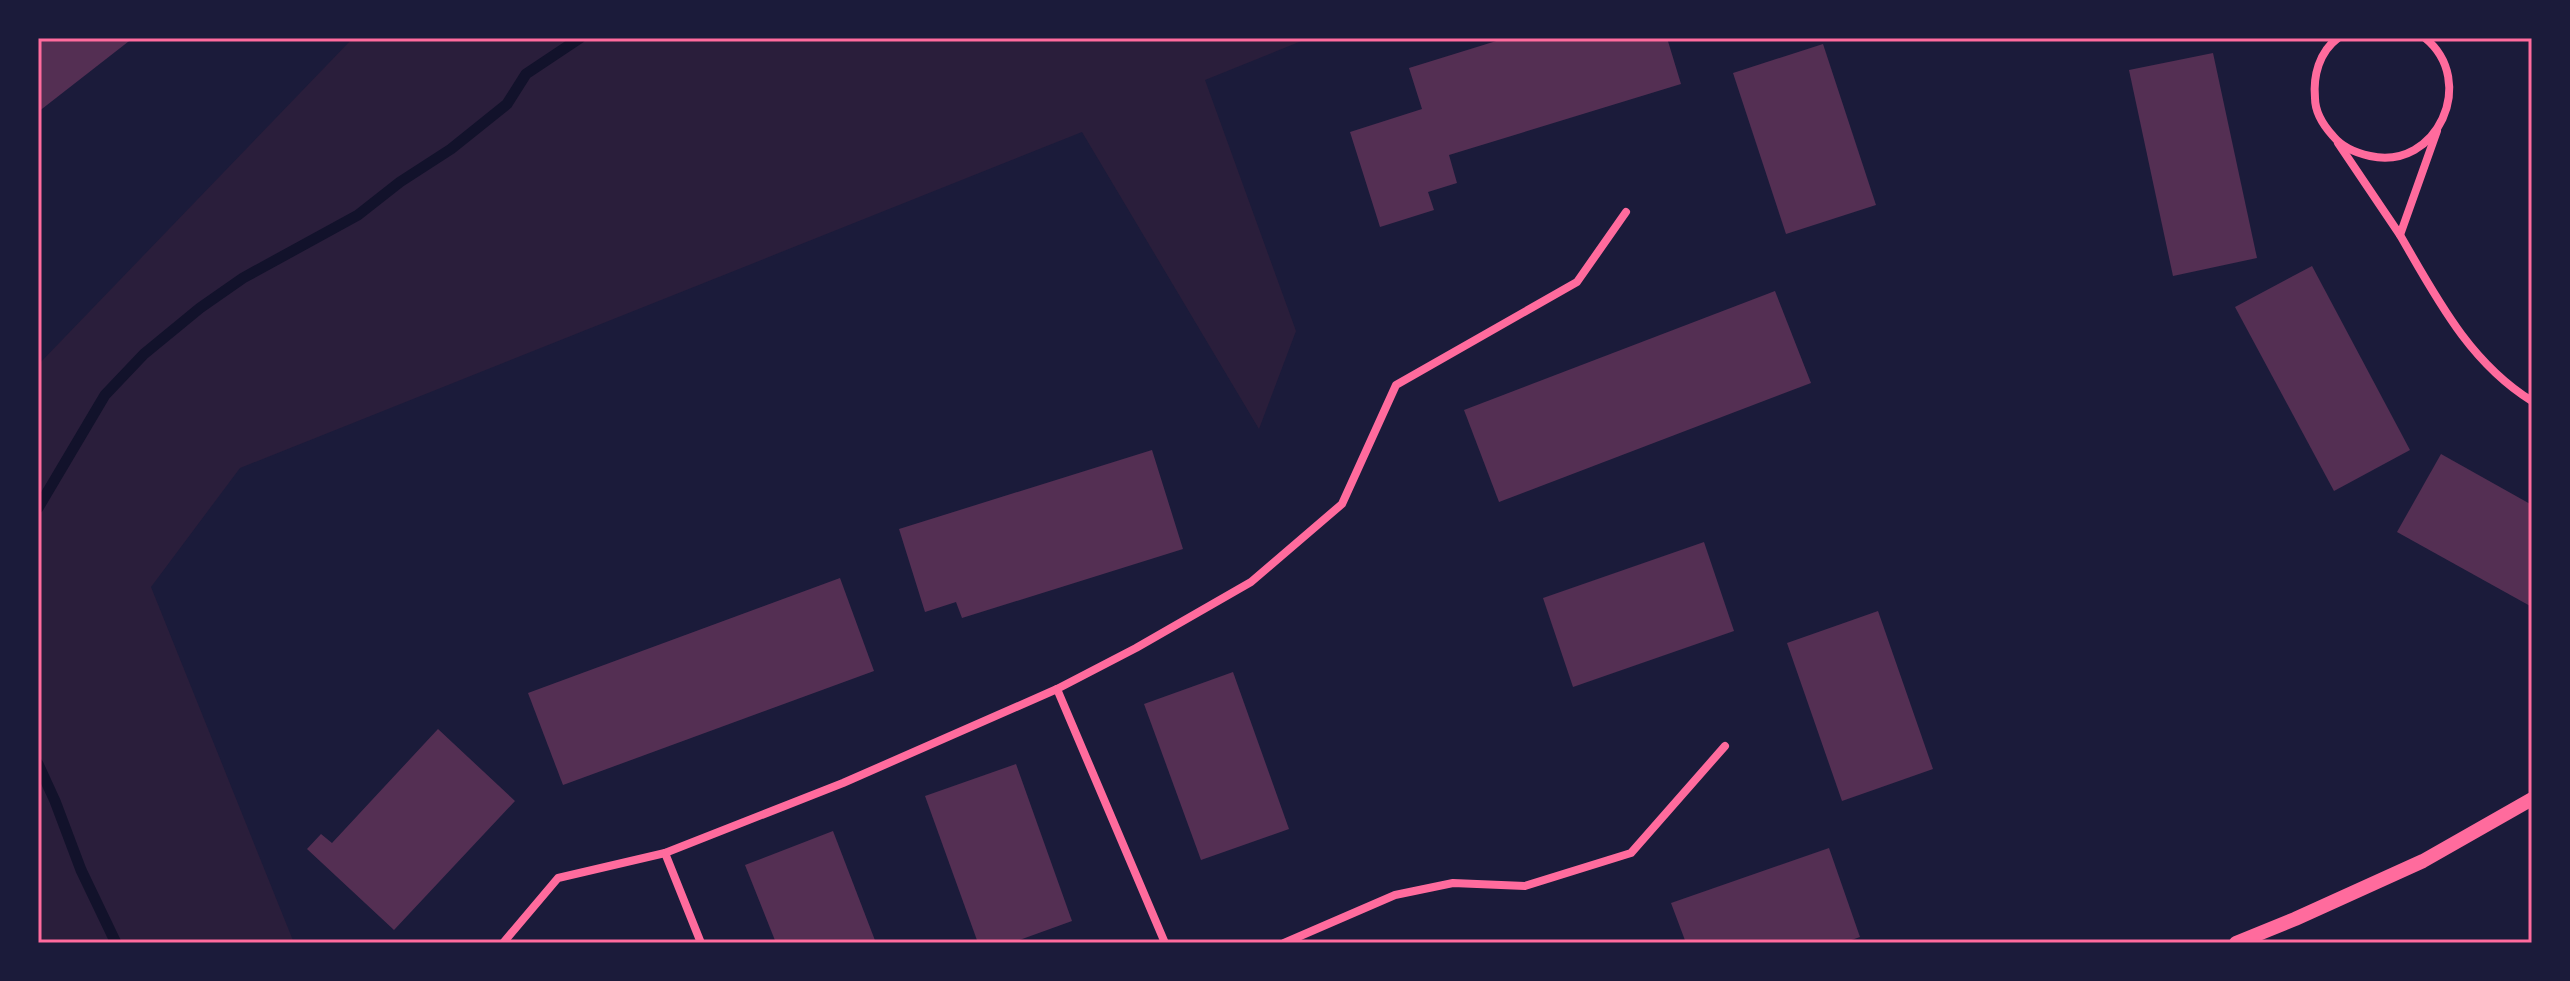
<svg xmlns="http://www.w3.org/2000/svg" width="2570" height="981" viewBox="0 0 2570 981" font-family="Rubik,sans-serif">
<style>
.green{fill:#2a1e3b}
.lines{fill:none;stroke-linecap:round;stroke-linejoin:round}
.stream{stroke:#12122b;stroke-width:11}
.building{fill:#542f53}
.minor{stroke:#ff6b9d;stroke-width:8}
.tertiary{stroke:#ff6b9d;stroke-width:14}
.neatline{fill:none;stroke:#ff6b9d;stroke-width:3}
</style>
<rect width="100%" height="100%" fill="#1b1b3a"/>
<polygon class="green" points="353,38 1309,38 1205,80 1296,331 1259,429 1082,132 240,468 151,587 294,943 38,943 38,365"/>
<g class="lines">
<g class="stream">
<polyline points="38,508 105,395 144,354 200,308 243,278 358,215 400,182 451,149 507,104 526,74 580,38"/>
<polyline points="38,764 55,801 81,870 116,943"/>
</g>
</g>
<g class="building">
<polygon points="38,38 133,38 38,112"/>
<polygon points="1506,38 1667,38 1681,84 1449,155 1457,183 1428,192 1434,210 1380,227 1350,132 1422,109 1409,68"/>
<polygon points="1823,44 1876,205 1786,234 1733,73"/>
<polygon points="2213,53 2257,258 2173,276 2129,70"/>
<polygon points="2312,266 2410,450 2334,491 2235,307"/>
<polygon points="1775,291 1811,383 1499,502 1464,410"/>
<polygon points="1152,450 1183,549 962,618 956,602 925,612 899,529"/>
<polygon points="2441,454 2532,505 2532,607 2397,532"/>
<polygon points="1704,542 1734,631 1573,687 1543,598"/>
<polygon points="840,578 874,671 563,785 528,693"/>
<polygon points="1878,611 1933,769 1842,801 1787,643"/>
<polygon points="1233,672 1289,829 1201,860 1144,704"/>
<polygon points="438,729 515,801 394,930 307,849 321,834 332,843"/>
<polygon points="1016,764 1072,921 1011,943 978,943 925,796"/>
<polygon points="833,831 876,943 776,943 745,865"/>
<polygon points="1829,848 1860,937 1843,943 1686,943 1671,903"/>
</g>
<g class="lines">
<g class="minor">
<path d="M2338,38C2319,52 2313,76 2315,98C2315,113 2323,125 2333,136C2342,147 2356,153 2370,156C2437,171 2478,81 2425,38"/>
<polyline points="2338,143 2400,235 2437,131"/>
<path d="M2400,235C2436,297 2469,362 2532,401"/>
<polyline points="1057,689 1165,943"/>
<polyline points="665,853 701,943"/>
<polyline points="503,943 558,878 665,853 843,783 1057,689 1136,648 1251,582 1342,504 1396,385 1577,282 1626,212"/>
<polyline points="1284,943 1395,895 1453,883 1525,886 1631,853 1725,746"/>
</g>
<polyline class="tertiary" points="2236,943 2295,919 2423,861 2532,799"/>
</g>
<rect width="2570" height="981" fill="none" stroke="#1b1b3a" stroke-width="80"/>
<rect x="40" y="40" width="2490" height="901" class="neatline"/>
</svg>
